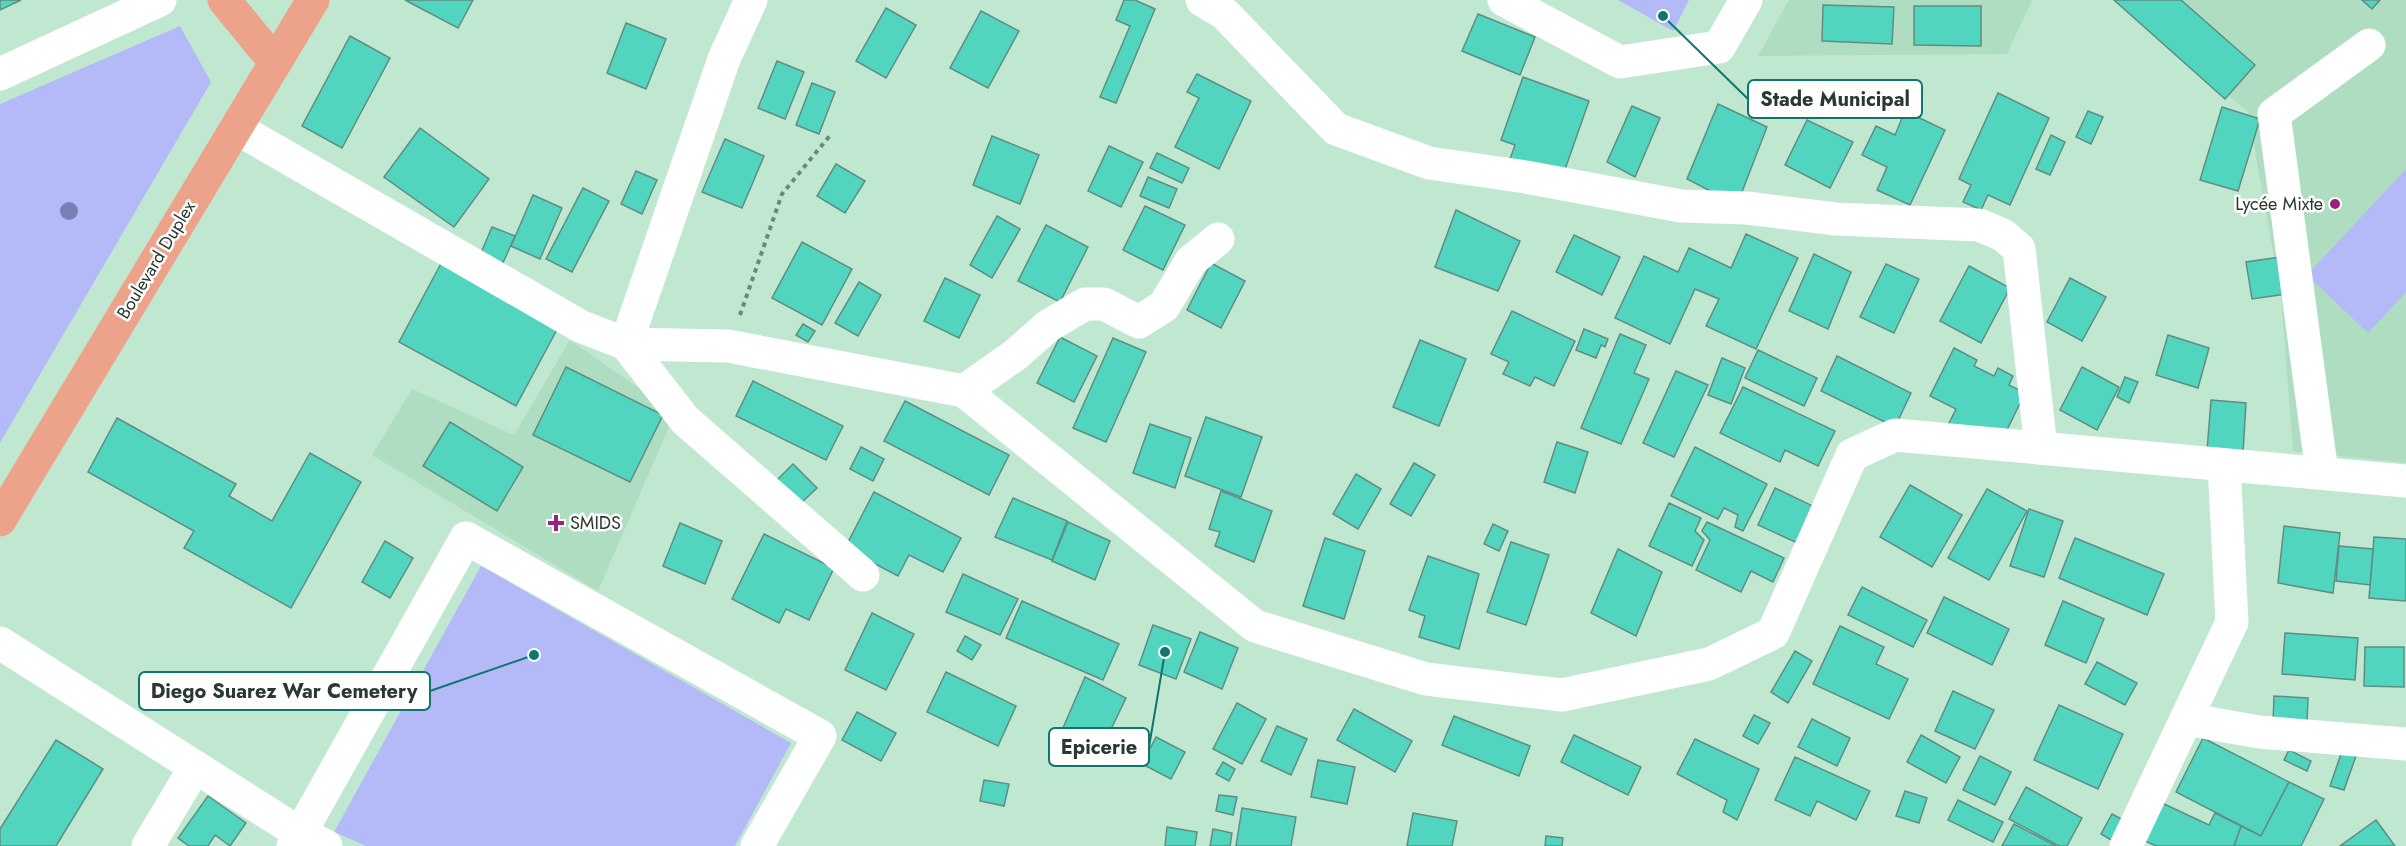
<svg xmlns="http://www.w3.org/2000/svg" width="2406" height="846" viewBox="0 0 2406 846" font-family="Jost,sans-serif">
<style>
.built{fill:#aeddc2}
.green{fill:#b4baf7}
.building{fill:#51d5bf;stroke:#5f8d83;stroke-width:1.5}
.lines{fill:none;stroke-linecap:round;stroke-linejoin:round}
.path{stroke:#6d8879;stroke-width:4;stroke-dasharray:4.5 4.5;stroke-linecap:butt}
.minor{stroke:#fff;stroke-width:33}
.major{stroke:#eca389;stroke-width:33}
.tree{fill:#7781b7}
.poi-dot{fill:#99227c;stroke:#fefefe;stroke-width:2}
.labels{text-anchor:middle;stroke-width:5;stroke-linejoin:round;paint-order:stroke}
.poi-label{font-size:18px;fill:#293830;stroke:#fefefe;text-anchor:end}
.street-label{font-size:18px;fill:#293830;stroke:#fefefe}
.leader{fill:none;stroke:#0f766e;stroke-width:2}
.callout-dot{fill:#0f766e;stroke:#fefefe;stroke-width:2}
.callout{fill:#fefefe;stroke:#0f766e;stroke-width:2}
.callout-label{font-size:20px;text-anchor:middle;font-weight:bold;fill:#293830}
</style>
<rect width="100%" height="100%" fill="#c0e8d1"/>
<g class="built">
<polygon points="1789,0 2032,0 2007,54 1758,56"/>
<polygon points="2117,0 2406,0 2406,463 2293,451 2281,296 2248,112"/>
<polygon points="570,340 675,413 598,591 372,455 412,389 514,435"/>
</g>
<g class="green">
<polygon points="1618,0 1689,0 1673,31"/>
<polygon points="180,26 211,82 0,443 0,104"/>
<polygon points="2406,169 2406,292 2368,333 2307,275"/>
<polygon points="481,566 791,743 735,846 366,846 334,832"/>
</g>
<g class="building">
<polygon points="0,0 21,0 0,10"/>
<polygon points="405,0 473,0 458,28"/>
<polygon points="1124,0 1135,0 1155,9 1116,103 1100,97 1130,26 1116,20"/>
<polygon points="2114,0 2181,0 2255,65 2225,99"/>
<polygon points="2362,0 2380,0 2372,9"/>
<polygon points="1823,5 1894,7 1892,44 1822,41"/>
<polygon points="1914,6 1981,6 1981,46 1914,45"/>
<polygon points="886,8 916,25 886,78 856,61"/>
<polygon points="981,11 1019,31 988,88 950,68"/>
<polygon points="1478,14 1535,37 1520,75 1462,51"/>
<polygon points="626,23 666,39 646,89 607,73"/>
<polygon points="350,36 390,58 342,148 302,126"/>
<polygon points="777,61 804,72 785,119 758,108"/>
<polygon points="1197,74 1251,101 1219,169 1175,147 1199,98 1187,92"/>
<polygon points="1523,77 1589,101 1562,178 1510,159 1515,145 1501,140"/>
<polygon points="812,83 835,92 819,134 796,125"/>
<polygon points="1998,93 2049,118 2010,205 1988,195 1981,210 1963,202 1971,185 1959,179"/>
<polygon points="1718,104 1767,127 1737,205 1687,179"/>
<polygon points="1632,106 1660,118 1635,177 1607,162"/>
<polygon points="2222,107 2260,119 2238,191 2200,180"/>
<polygon points="1905,111 1945,130 1910,205 1877,190 1887,167 1862,155 1876,126 1895,135"/>
<polygon points="2088,111 2103,117 2091,144 2076,137"/>
<polygon points="1807,120 1853,142 1830,188 1785,165"/>
<polygon points="420,128 489,179 454,227 384,177"/>
<polygon points="2051,135 2065,142 2050,175 2036,169"/>
<polygon points="992,136 1039,155 1020,204 973,185"/>
<polygon points="725,139 764,156 742,208 702,192"/>
<polygon points="1109,146 1143,162 1121,207 1088,191"/>
<polygon points="1157,153 1189,168 1182,183 1150,168"/>
<polygon points="836,164 865,181 845,213 817,196"/>
<polygon points="636,171 657,180 642,214 621,204"/>
<polygon points="1148,177 1177,189 1169,208 1140,196"/>
<polygon points="583,188 609,201 572,272 546,259"/>
<polygon points="533,195 562,208 540,259 511,246"/>
<polygon points="1145,206 1185,225 1163,270 1123,250"/>
<polygon points="1456,210 1520,241 1498,291 1435,267"/>
<polygon points="997,216 1020,229 992,278 970,265"/>
<polygon points="1046,225 1088,247 1060,302 1018,281"/>
<polygon points="492,227 515,236 502,265 480,255"/>
<polygon points="1746,234 1798,258 1756,349 1706,326 1719,299 1695,289 1670,344 1615,318 1644,256 1678,272 1689,248 1731,268"/>
<polygon points="1574,235 1620,257 1602,295 1556,272"/>
<polygon points="802,242 852,269 822,325 772,298"/>
<polygon points="1814,254 1851,272 1828,329 1789,311"/>
<polygon points="2280,257 2286,294 2252,299 2246,262"/>
<polygon points="444,258 561,322 516,406 399,342"/>
<polygon points="1211,263 1245,281 1221,328 1187,310"/>
<polygon points="1886,264 1919,279 1894,333 1860,317"/>
<polygon points="1969,266 2010,288 1981,343 1940,321"/>
<polygon points="945,278 980,295 959,338 924,321"/>
<polygon points="2070,278 2106,297 2082,341 2047,322"/>
<polygon points="859,282 881,295 858,336 835,323"/>
<polygon points="1512,311 1575,341 1554,386 1535,377 1530,386 1503,374 1509,362 1491,354"/>
<polygon points="803,324 815,331 808,342 796,335"/>
<polygon points="1584,329 1608,339 1605,347 1601,345 1596,358 1576,350"/>
<polygon points="1620,334 1646,345 1634,373 1649,379 1621,444 1581,428"/>
<polygon points="2168,335 2209,348 2198,388 2156,375"/>
<polygon points="1060,337 1097,356 1074,402 1037,383"/>
<polygon points="1113,338 1146,352 1106,442 1073,428"/>
<polygon points="1420,340 1466,359 1439,426 1393,407"/>
<polygon points="1954,348 1977,360 1974,366 1994,376 1998,368 2013,376 2009,385 2025,393 2003,438 1944,433 1956,409 1930,396"/>
<polygon points="1758,350 1817,378 1804,406 1745,378"/>
<polygon points="1837,356 1911,393 1895,427 1821,391"/>
<polygon points="1722,358 1745,368 1731,404 1708,395"/>
<polygon points="566,367 663,415 630,482 533,435"/>
<polygon points="2082,367 2119,387 2097,430 2060,410"/>
<polygon points="1676,371 1708,385 1674,457 1643,443"/>
<polygon points="2125,377 2138,382 2129,403 2117,397"/>
<polygon points="753,381 843,426 826,460 736,416"/>
<polygon points="1743,387 1835,431 1818,466 1785,450 1780,462 1720,433"/>
<polygon points="2211,400 2246,403 2243,453 2207,451"/>
<polygon points="905,401 1009,455 989,495 884,441"/>
<polygon points="1206,417 1262,437 1241,497 1185,476"/>
<polygon points="117,418 236,484 229,496 272,521 310,453 361,482 291,608 184,548 194,531 88,472"/>
<polygon points="450,422 523,467 497,511 423,466"/>
<polygon points="1150,424 1191,438 1175,488 1133,473"/>
<polygon points="1557,442 1588,452 1575,493 1544,482"/>
<polygon points="861,447 884,459 873,481 850,469"/>
<polygon points="1695,447 1767,484 1743,531 1735,527 1738,515 1724,508 1718,519 1671,496"/>
<polygon points="1414,463 1435,475 1411,516 1390,504"/>
<polygon points="793,464 817,488 799,505 776,481"/>
<polygon points="1356,474 1381,489 1358,529 1333,514"/>
<polygon points="1910,485 1962,515 1932,567 1880,537"/>
<polygon points="1775,488 1821,510 1804,546 1758,525"/>
<polygon points="1987,489 2027,511 1989,580 1948,558"/>
<polygon points="1221,491 1272,511 1254,562 1215,546 1220,532 1209,529"/>
<polygon points="874,492 961,538 943,572 909,555 898,576 845,548"/>
<polygon points="1013,498 1067,521 1052,560 995,537"/>
<polygon points="1669,503 1701,518 1695,531 1704,540 1692,566 1649,546"/>
<polygon points="2029,509 2063,521 2044,577 2010,566"/>
<polygon points="1068,522 1110,541 1095,580 1052,561"/>
<polygon points="1707,522 1784,558 1773,582 1751,571 1741,592 1696,570 1710,540 1702,531"/>
<polygon points="680,523 722,541 705,584 663,566"/>
<polygon points="1493,524 1508,531 1499,551 1484,544"/>
<polygon points="2284,526 2340,533 2333,593 2278,583"/>
<polygon points="764,534 834,568 809,620 786,609 779,623 732,599"/>
<polygon points="2374,537 2406,539 2406,601 2369,598"/>
<polygon points="1325,538 1365,551 1344,619 1303,606"/>
<polygon points="2075,538 2164,574 2147,615 2059,578"/>
<polygon points="385,541 413,558 390,598 362,582"/>
<polygon points="1511,542 1549,555 1526,625 1487,612"/>
<polygon points="2339,546 2373,549 2370,585 2336,581"/>
<polygon points="1618,549 1662,572 1636,636 1591,613"/>
<polygon points="1428,556 1479,574 1459,649 1419,637 1425,616 1409,610"/>
<polygon points="963,574 1018,599 1000,635 946,612"/>
<polygon points="1862,587 1927,620 1913,647 1848,615"/>
<polygon points="1944,597 2009,629 1992,665 1927,633"/>
<polygon points="1022,601 1119,644 1103,680 1006,638"/>
<polygon points="2063,601 2104,619 2086,663 2045,645"/>
<polygon points="872,613 914,634 886,690 845,670"/>
<polygon points="1153,625 1191,639 1176,679 1139,665"/>
<polygon points="1840,626 1884,647 1876,664 1908,679 1889,719 1813,684"/>
<polygon points="1200,632 1238,648 1222,689 1184,672"/>
<polygon points="2285,633 2358,638 2355,680 2282,674"/>
<polygon points="965,636 981,645 972,660 957,651"/>
<polygon points="2365,647 2404,647 2404,687 2364,686"/>
<polygon points="1795,651 1812,661 1788,703 1771,692"/>
<polygon points="2097,662 2137,683 2125,705 2085,684"/>
<polygon points="946,672 1016,706 998,746 927,712"/>
<polygon points="1085,677 1126,698 1099,754 1059,737"/>
<polygon points="1953,691 1994,710 1975,749 1935,731"/>
<polygon points="2274,696 2308,698 2307,724 2273,722"/>
<polygon points="1237,703 1266,719 1242,764 1213,749"/>
<polygon points="2059,705 2123,734 2098,789 2034,760"/>
<polygon points="1354,709 1412,741 1395,772 1337,740"/>
<polygon points="857,712 896,733 881,761 842,740"/>
<polygon points="1754,715 1770,723 1758,744 1743,736"/>
<polygon points="1454,716 1530,746 1519,776 1442,745"/>
<polygon points="1812,719 1850,738 1837,766 1798,747"/>
<polygon points="1277,726 1307,739 1291,775 1261,761"/>
<polygon points="1574,735 1641,767 1628,795 1561,762"/>
<polygon points="1921,735 1960,757 1946,783 1907,762"/>
<polygon points="1156,737 1185,752 1171,779 1142,764"/>
<polygon points="2203,738 2289,782 2261,836 2176,792"/>
<polygon points="1695,739 1759,769 1737,820 1723,812 1727,800 1677,774"/>
<polygon points="56,740 103,769 56,846 0,846 0,829"/>
<polygon points="2343,748 2357,753 2344,790 2330,786"/>
<polygon points="2289,750 2311,761 2307,771 2284,760"/>
<polygon points="1980,756 2011,772 1995,805 1963,790"/>
<polygon points="1795,757 1870,791 1856,820 1817,801 1810,816 1775,800"/>
<polygon points="1318,760 1355,767 1347,804 1311,797"/>
<polygon points="1223,762 1235,769 1229,781 1216,774"/>
<polygon points="984,780 1009,784 1004,806 980,801"/>
<polygon points="2289,782 2324,799 2301,846 2234,846 2241,826 2261,836"/>
<polygon points="2026,787 2082,818 2067,846 2059,846 2009,819"/>
<polygon points="1905,791 1927,798 1919,823 1896,816"/>
<polygon points="1219,795 1237,797 1233,815 1216,811"/>
<polygon points="208,796 246,823 230,846 215,835 208,846 189,846 178,838"/>
<polygon points="1958,800 2003,822 1993,842 1948,820"/>
<polygon points="2162,803 2209,825 2215,813 2241,826 2234,846 2156,846 2143,840"/>
<polygon points="1242,808 1296,817 1291,846 1236,846"/>
<polygon points="1413,813 1457,821 1452,846 1407,846"/>
<polygon points="2112,814 2125,821 2113,841 2101,834"/>
<polygon points="2376,820 2395,846 2340,846"/>
<polygon points="2014,824 2056,846 2002,846"/>
<polygon points="1167,827 1197,832 1195,846 1165,846"/>
<polygon points="1213,829 1232,833 1230,846 1210,846"/>
<polygon points="1546,836 1563,838 1562,846 1545,846"/>
</g>
<g class="lines">
<polyline class="path" points="740,315 782,194 832,133"/>
<g class="minor">
<polyline points="751,0 724,59 626,344 685,420 863,575"/>
<polyline points="1202,0 1224,13 1336,129 1429,163 1526,177 1681,206 1747,208 1836,219 1979,225 2003,235 2019,249 2041,448"/>
<polyline points="1504,0 1620,62 1719,47 1746,0"/>
<polyline points="0,74 160,0"/>
<polyline points="236,128 580,326 626,344 728,346 964,391 1255,626 1426,679 1562,695 1709,664 1773,633 1852,455 1895,435 2406,481"/>
<polyline points="964,391 1015,355 1048,326 1085,304 1104,304 1139,322 1164,306 1191,261 1218,239"/>
<polyline points="2322,473 2274,114 2369,45"/>
<polyline points="0,643 301,834 326,846"/>
<polyline points="2186,719 2259,732 2406,744"/>
<polyline points="148,846 195,767"/>
<polyline points="293,846 466,538 820,736 757,846"/>
<polyline points="2126,846 2232,622 2224,465"/>
</g>
<g class="major">
<polyline points="224,0 275,62"/>
<polyline points="0,520 313,0"/>
</g>
</g>
<circle class="tree" cx="69" cy="211" r="9"/>
<g class="poi-dot">
<circle cx="2335" cy="204" r="6"/>
<path d="M553 514h6v6h6v6h-6v6h-6v-6h-6v-6h6z"/>
</g>
<g class="labels">
<g class="poi-label">
<text x="2323" y="210">Lycée Mixte</text>
<text x="570" y="529" text-anchor="start">SMIDS</text>
</g>
<g class="street-label">
<text transform="translate(156 260) rotate(-59)" y="6">Boulevard Duplex</text>
</g>
</g>
<path class="leader" d="M1663 16L1748 99M534 655L430 691M1165 652L1149 747"/>
<g class="callout-dot">
<circle cx="1663" cy="16" r="6"/>
<circle cx="534" cy="655" r="6"/>
<circle cx="1165" cy="652" r="6"/>
</g>
<g class="callout">
<rect x="1748" y="80" width="174" height="38" rx="6"/>
<rect x="139" y="672" width="291" height="38" rx="6"/>
<rect x="1049" y="728" width="100" height="38" rx="6"/>
</g>
<g class="callout-label">
<text x="1835" y="106">Stade Municipal</text>
<text x="284" y="698">Diego Suarez War Cemetery</text>
<text x="1099" y="754">Epicerie</text>
</g>
</svg>
